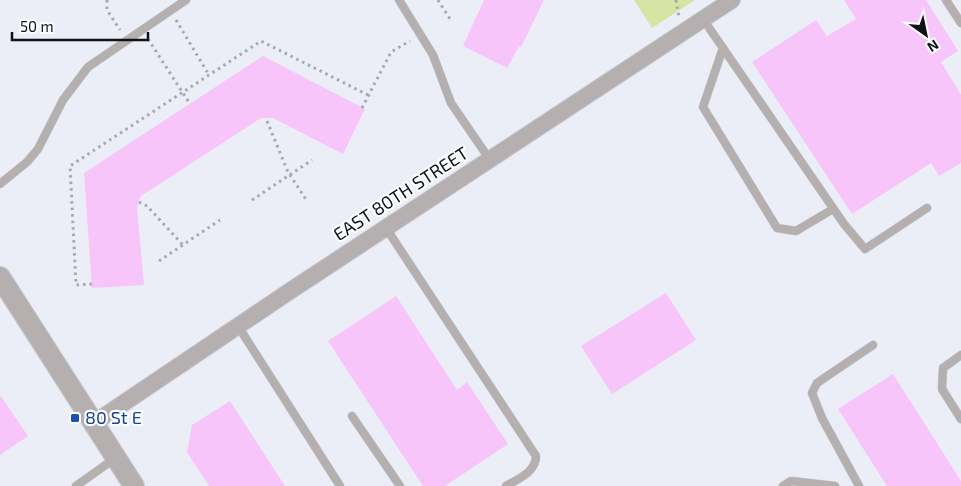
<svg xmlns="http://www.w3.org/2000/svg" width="961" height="486" viewBox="0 0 961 486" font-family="'Exo 2',sans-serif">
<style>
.green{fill:#d8e4a4}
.building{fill:#f8c5fb}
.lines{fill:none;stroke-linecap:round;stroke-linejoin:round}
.service-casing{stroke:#c8cbd3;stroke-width:9}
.minor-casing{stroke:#c8cbd3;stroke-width:18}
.tertiary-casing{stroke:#c8cbd3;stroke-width:22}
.path{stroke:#a7a9b1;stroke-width:3;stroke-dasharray:2.5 4;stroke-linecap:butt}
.service{stroke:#b5b0af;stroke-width:8}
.minor{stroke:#b5b0af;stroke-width:16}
.tertiary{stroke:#b5b0af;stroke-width:20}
.transit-dot{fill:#1a4fb4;stroke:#fbfcfe;stroke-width:2}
.labels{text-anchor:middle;stroke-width:4.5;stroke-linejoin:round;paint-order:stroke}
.street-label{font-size:18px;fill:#111215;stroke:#fbfcfe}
.transit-label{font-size:18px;fill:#164399;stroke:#fbfcfe;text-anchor:start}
</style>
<rect width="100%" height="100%" fill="#ebeef7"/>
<polygon class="green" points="634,0 695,0 652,28"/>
<g class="building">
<polygon points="484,0 544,0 521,47 519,46 507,68 463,46"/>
<polygon points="844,0 926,0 958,51 941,62 961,95 961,163 939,176 931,163 852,214 752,62 816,20 827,36 856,19"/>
<polygon points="263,56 365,109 343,154 273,118 261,118 141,196 137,207 144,285 92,288 84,173"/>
<polygon points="666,293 696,340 612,394 581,346"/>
<polygon points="396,296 457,390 467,382 508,444 445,486 423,486 328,341"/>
<polygon points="893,374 961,481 961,486 887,486 838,409"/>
<polygon points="0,395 28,436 0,455"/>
<polygon points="230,401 285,486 209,486 187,452 192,425"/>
</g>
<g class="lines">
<g class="service-casing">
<g id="service">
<polyline points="399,0 433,55 451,103 490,160"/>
<polyline points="946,0 961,23"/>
<polyline points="703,19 844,224 865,249 927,208"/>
<polyline points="723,48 703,107 777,228 796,231 833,209"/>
<polyline points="0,184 27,162 38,149 63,100 88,67 186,0"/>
<path d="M386,228L536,456C536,472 518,479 506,486"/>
<polyline points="238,326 340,486"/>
<polyline points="961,355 943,368 942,389 961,419"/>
<polyline points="352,416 400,486"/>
<polyline points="76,486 114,459"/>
<polyline points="783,486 791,481 835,486"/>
<polyline points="859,486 822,418 812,393 817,383 873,345"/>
</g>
</g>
<g class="minor-casing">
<polyline id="minor" points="94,423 290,291 732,0"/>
</g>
<g class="tertiary-casing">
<polyline id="tertiary" points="0,277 134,486"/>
</g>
<g class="path">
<polyline points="107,0 107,10 120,30"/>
<polyline points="438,0 450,19"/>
<polyline points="676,0 679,17"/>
<polyline points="176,20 209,75"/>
<polyline points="148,39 190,104"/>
<polyline points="362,108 391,52 410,41"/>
<polyline points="267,121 288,172 307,201"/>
<polyline points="252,200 312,160"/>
<polyline points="139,202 147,206 183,245"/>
<polyline points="159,261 220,220"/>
<polyline points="92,284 76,285 70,166 261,41 368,95"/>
</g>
<use href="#service" class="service"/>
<use href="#minor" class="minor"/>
<use href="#tertiary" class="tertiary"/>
</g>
<rect class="transit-dot" x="70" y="413" width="10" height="10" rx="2.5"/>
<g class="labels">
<g class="street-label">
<text transform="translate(401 194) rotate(-33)" y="6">EAST 80TH STREET</text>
</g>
<g class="transit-label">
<text x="85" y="424">80 St E</text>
</g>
</g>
<g transform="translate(926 35) rotate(147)" stroke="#fbfcfe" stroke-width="4" paint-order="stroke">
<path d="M0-4L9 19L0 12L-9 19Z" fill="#111215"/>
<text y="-8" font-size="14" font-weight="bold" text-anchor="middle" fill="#111215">N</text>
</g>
<path d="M12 32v8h136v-8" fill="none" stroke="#111215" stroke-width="2.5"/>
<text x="20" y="32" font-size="15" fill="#111215" stroke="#fbfcfe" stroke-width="4" paint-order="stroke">50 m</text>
</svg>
